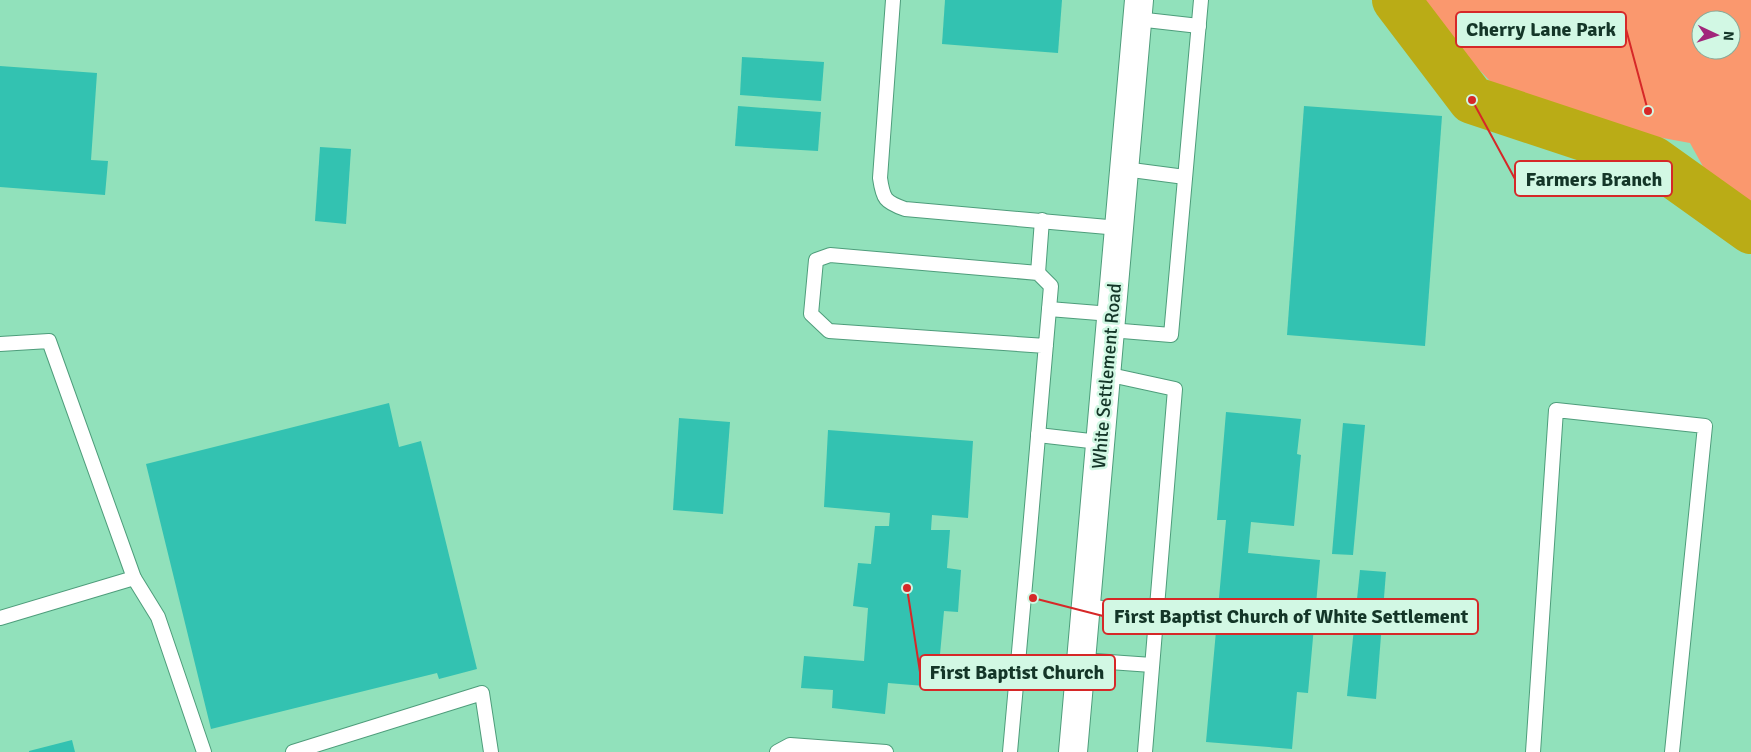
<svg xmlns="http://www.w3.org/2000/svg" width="1751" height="752" viewBox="0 0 1751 752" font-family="Signika,sans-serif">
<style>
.green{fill:#fa986e;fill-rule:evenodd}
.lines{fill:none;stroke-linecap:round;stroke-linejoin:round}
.river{stroke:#baac16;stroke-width:48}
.building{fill:#33c2b1}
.service-casing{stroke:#4e9d7b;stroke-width:16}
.secondary-casing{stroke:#4e9d7b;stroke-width:30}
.service{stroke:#fff;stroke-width:14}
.secondary{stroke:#fff;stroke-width:28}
.labels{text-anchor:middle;stroke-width:5;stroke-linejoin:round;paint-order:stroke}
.street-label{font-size:19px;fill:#143628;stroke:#d2f8e4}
.leader{fill:none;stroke:#d62828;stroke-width:2}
.callout-dot{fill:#d62828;stroke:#d2f8e4;stroke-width:2}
.callout{fill:#d2f8e4;stroke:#d62828;stroke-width:2}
.callout-label{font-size:20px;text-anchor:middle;font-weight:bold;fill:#143628}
</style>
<rect width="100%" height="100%" fill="#91e1bb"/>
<path class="green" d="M1420,0H1751V208L1706,172L1690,143L1581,123L1507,99L1452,41ZM1701,20H1731V50H1701Z"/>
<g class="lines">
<polyline class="river" points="1396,0 1472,100 1653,160 1751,230"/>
</g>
<g class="building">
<polygon points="945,0 1062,0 1058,53 942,44"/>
<polygon points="742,57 824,62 821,101 740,95"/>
<polygon points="0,66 97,73 91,160 108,161 105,195 0,187"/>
<polygon points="738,106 821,112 818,151 735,146"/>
<polygon points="1304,106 1442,116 1425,346 1287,335"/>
<polygon points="320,147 351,149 346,224 315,221"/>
<polygon points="389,403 399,447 421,441 477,669 439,679 437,673 211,729 146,464"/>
<polygon points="1226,412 1301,419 1297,454 1301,455 1294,526 1251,522 1248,553 1320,560 1308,693 1297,692 1292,749 1206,742 1226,520 1217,520"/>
<polygon points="679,418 730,422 723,514 673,510"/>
<polygon points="1343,423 1365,425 1353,555 1332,554"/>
<polygon points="828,430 973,441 968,518 932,515 931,530 950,530 947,568 961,570 958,612 944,611 937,687 888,683 885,714 832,708 833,690 801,688 804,656 864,661 868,608 853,606 858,563 871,564 875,526 889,526 890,513 824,507"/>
<polygon points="1360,570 1386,572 1376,699 1347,696"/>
<polygon points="72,740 75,752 29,752 29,751"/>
</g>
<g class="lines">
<g class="service-casing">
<g id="service">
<path d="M893,0L880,178C883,199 885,202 905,209L1119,228"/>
<polyline points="1137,19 1199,26"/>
<polyline points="1124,169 1185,177"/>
<polyline points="1038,273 1042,220"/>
<polyline points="1049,309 1111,314"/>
<polyline points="1110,330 1171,335 1201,0"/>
<polyline points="0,344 49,341 134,578 0,618"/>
<polyline points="1106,374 1175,389 1145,752"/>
<polyline points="1038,435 1099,442"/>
<polyline points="134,578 158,617 204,752"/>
<polyline points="1086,607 1156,611"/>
<polyline points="1081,660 1152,665"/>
<polyline points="293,752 482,693 491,752"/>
<polyline points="777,752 790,745 886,752"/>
<path d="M1010,752C1025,597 1037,441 1051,286L1038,273L830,255L816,260L811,314L829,331L1046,346"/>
<polyline points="1533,752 1556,410 1705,426 1672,752"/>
</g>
</g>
<g class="secondary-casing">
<polyline id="secondary" points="1073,752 1139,0"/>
</g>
<use href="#service" class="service"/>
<use href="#secondary" class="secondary"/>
</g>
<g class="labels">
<g class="street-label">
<text transform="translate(1106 376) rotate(-85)" y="7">White Settlement Road</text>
</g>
</g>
<path class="leader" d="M1648 111L1626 29M1472 100L1515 179M1033 598L1103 616M907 588L920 672"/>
<g class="callout-dot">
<circle cx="1648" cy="111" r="5"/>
<circle cx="1472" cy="100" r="5"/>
<circle cx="1033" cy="598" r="5"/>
<circle cx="907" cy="588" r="5"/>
</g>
<g class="callout">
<rect x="1456" y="12" width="170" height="35" rx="5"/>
<rect x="1515" y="161" width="157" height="35" rx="5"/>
<rect x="1103" y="599" width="375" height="35" rx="5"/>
<rect x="920" y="655" width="195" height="35" rx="5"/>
</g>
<g class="callout-label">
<text x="1541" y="36">Cherry Lane Park</text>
<text x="1594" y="186">Farmers Branch</text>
<text x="1291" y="623">First Baptist Church of White Settlement</text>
<text x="1017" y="679">First Baptist Church</text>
</g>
<g transform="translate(1716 35) rotate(94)"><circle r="24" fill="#d2f8e4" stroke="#86aa99"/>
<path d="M0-4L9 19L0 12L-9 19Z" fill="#a1267b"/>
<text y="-8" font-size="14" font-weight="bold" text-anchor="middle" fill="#143628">N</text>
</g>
</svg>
